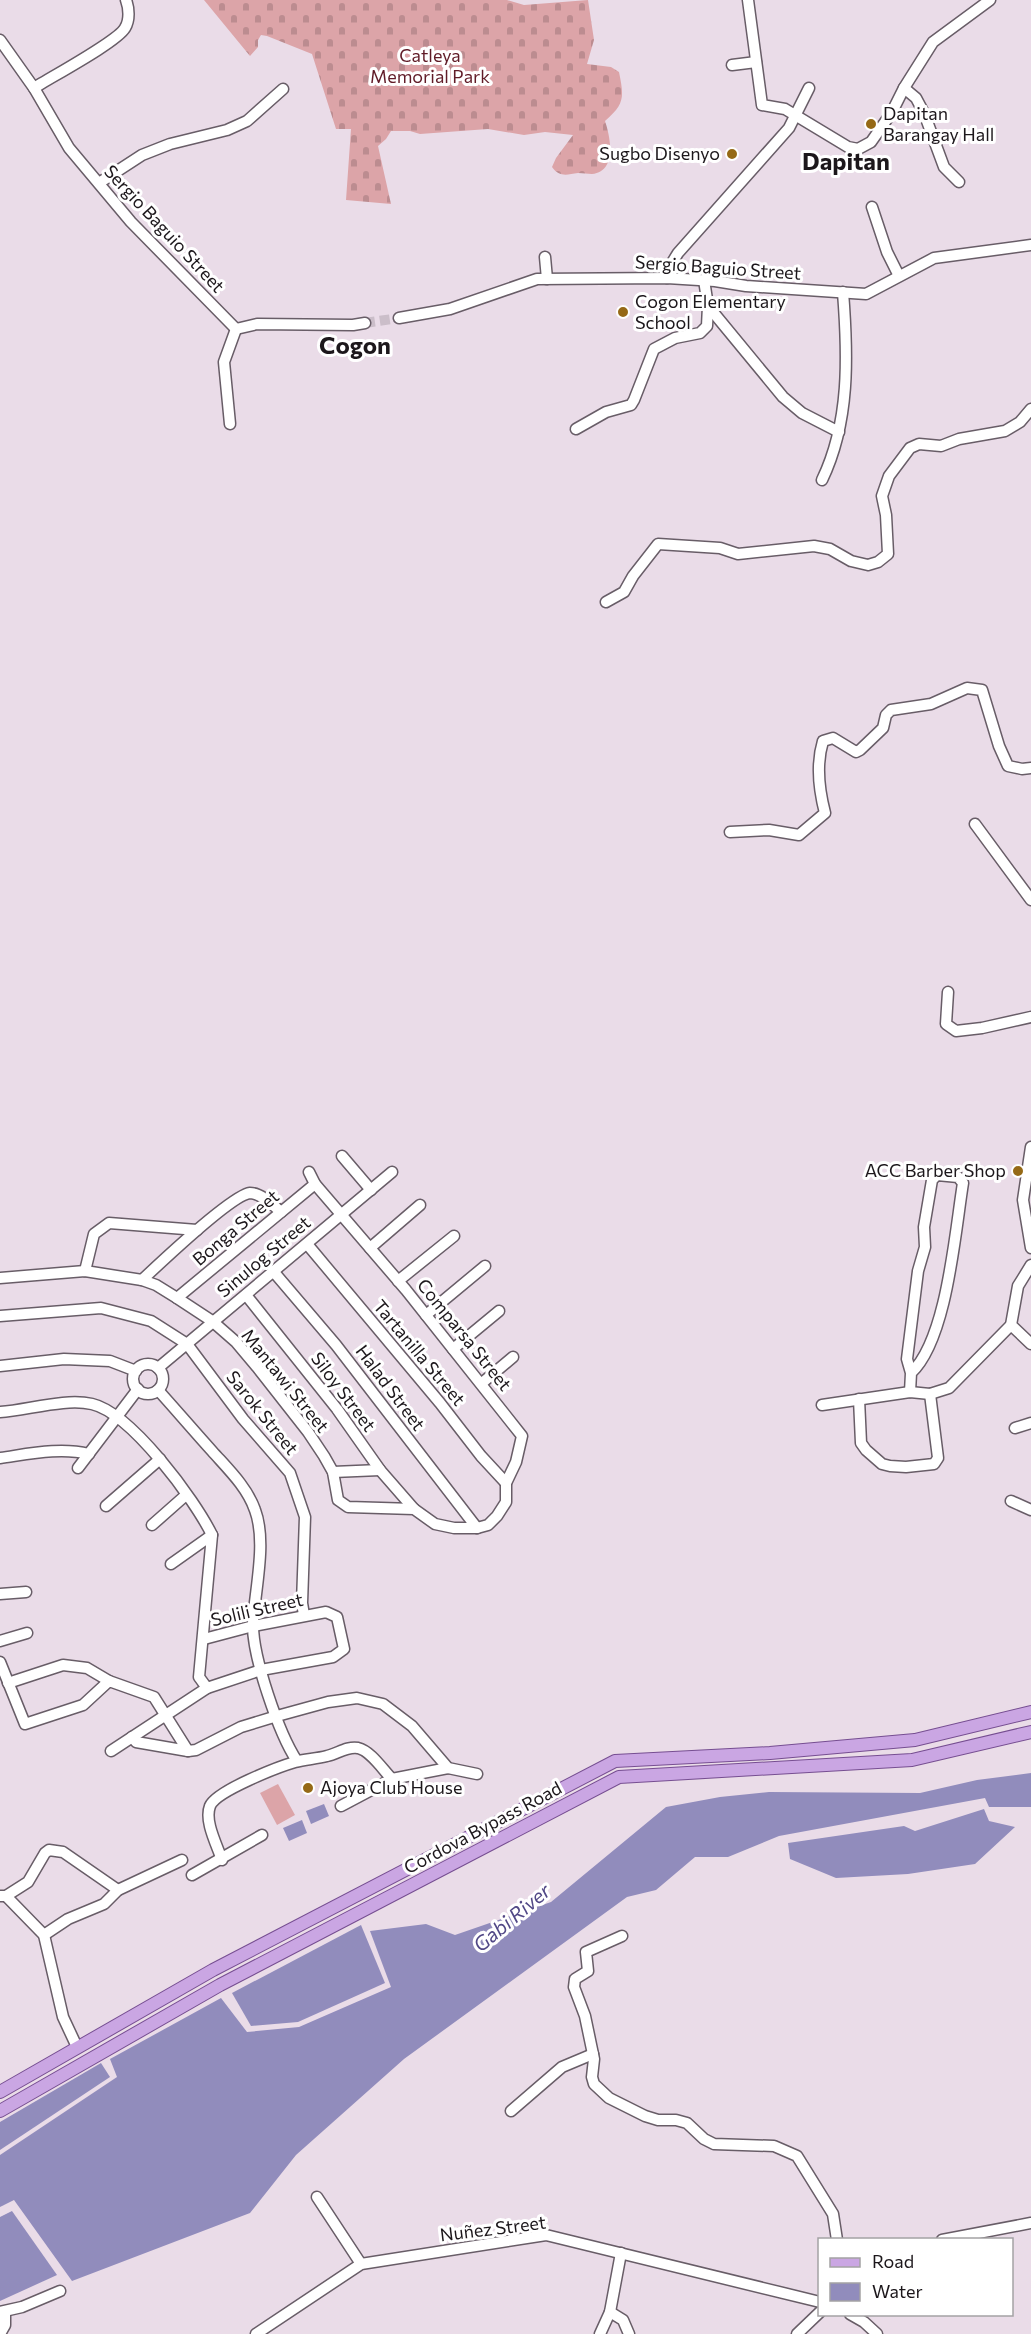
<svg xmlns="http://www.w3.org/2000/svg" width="1031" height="2334" viewBox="0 0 1031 2334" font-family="Commissioner,sans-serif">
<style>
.cemetery{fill:url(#cemetery-stones)}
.pitch{fill:#dca4a8}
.water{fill:#918cbc}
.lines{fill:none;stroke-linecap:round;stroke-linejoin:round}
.minor-tunnel{stroke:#cbbec9;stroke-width:10;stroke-dasharray:10 5;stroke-linecap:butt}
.minor-casing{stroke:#685d67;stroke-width:13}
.major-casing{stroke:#764e91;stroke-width:14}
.minor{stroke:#fff;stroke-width:10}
.major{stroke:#caa6e3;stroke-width:12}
.poi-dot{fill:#956916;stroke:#fff;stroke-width:2}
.labels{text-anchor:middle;stroke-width:6;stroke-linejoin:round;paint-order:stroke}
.park-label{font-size:18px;fill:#601b27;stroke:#fff}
.poi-label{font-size:18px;fill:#1c171b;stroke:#fff;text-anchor:start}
.street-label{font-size:18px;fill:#1c171b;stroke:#fff}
.water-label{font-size:20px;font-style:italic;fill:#514886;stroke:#fff}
.district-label{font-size:24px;font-weight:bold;fill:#1c171b;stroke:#fff}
</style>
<defs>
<pattern id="cemetery-stones" width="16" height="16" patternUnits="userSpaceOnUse" patternTransform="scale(1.5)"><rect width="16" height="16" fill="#dca4a8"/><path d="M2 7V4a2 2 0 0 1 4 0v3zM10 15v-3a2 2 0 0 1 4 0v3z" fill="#bc8c90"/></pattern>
</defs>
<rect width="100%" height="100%" fill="#eadce8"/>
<path class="cemetery" d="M204,0H507L524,5L588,0L594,40L587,64L611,67L619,72C624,97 625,104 605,121C610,136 618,171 592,174C587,174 583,173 578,173C566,175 559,177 552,167L556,158L573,135L545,132L524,135L488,129L420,134L410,131H391L386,139L378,146L391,204L346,200L351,129H336L312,54L267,36L261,35L258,40V47L250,56Z"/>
<polygon class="pitch" points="278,1784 295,1815 277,1825 260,1793"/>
<g class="water">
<polygon points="1031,1773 1031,1807 989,1807 985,1798 779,1836 728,1857 695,1857 656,1890 627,1897 404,2059 296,2155 250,2213 72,2281 14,2200 0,2207 0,2155 117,2077 110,2059 221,1998 247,2032 299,2027 391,1987 370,1931 426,1924 455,1935 551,1902 666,1807 720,1797 769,1792 920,1793 977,1780"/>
<polygon points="324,1804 329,1816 311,1824 306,1811"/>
<polygon points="984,1809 989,1821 1015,1827 975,1864 908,1874 836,1878 790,1859 788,1843 904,1826 915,1831"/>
<polygon points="302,1820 307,1833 289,1841 283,1828"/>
<polygon points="361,1925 385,1983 298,2022 251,2026 232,1993"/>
<polygon points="101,2063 110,2077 0,2150 0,2122"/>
<polygon points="12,2211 57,2275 0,2301 0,2217"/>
</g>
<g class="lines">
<polyline class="minor-tunnel" points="365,323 399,318"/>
<g class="minor-casing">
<g id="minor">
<polyline points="748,0 762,105 785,109 848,147 858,149 871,142 892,112 904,88 933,42 990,0"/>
<polyline points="0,40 34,88 69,148 131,222 236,329"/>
<polyline points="732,65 756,62"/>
<path d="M34,88C51,77 117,42 125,28C130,20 129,8 126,0"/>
<polyline points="904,88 916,98 924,113 944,167 959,182"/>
<polyline points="99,183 142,155 170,144 227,130 247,121 283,89"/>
<polyline points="872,207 887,252 899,276"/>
<polyline points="545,257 547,279"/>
<polyline points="667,278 670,266 678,253 789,128 809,88"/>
<polyline points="704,280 708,306 783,397 802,413 839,432"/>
<polyline points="399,318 450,309 537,279 667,278 715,281 746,286 866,294 934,258 1031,245"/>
<polyline points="236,329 257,324 353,325 365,323"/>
<polyline points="230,424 224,362 236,329"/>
<polyline points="576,429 606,412 631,405 634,400 654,349 675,338 700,333 707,326 708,306"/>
<path d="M822,480C850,422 848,356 843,292"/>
<polyline points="606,602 624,592 633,576 658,544 720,548 738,554 814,546 830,549 851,561 868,565 878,562 888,554 886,515 882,496 889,476 910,448 919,444 941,446 959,439 1005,431 1020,422 1031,409"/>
<polyline points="975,824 1031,900"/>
<path d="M730,832L769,830L799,835L825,813C819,790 816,764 823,741L833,738L856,752L860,750L883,728L886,715L891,710L931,704L967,688L982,690L999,746L1008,766L1022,769L1031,768"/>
<polyline points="948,992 946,1024 956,1031 982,1028 1031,1017"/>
<polyline points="1031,1147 1023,1200 1031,1248"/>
<polyline points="342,1156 371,1190"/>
<polyline points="307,1244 440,1403 481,1456 506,1483"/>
<polyline points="370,1248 420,1205"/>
<polyline points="85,1271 94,1234 109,1223 197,1230"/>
<polyline points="273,1271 336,1345 477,1528"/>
<polyline points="0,1278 85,1271 142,1280 156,1285 177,1298 212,1321 236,1342 257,1367 308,1432 324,1456 333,1472 338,1500 348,1507 414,1509 435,1524 454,1528 477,1528 488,1525 497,1516 506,1502 506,1483 516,1462 522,1436 406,1290 315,1184 309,1172"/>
<path d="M142,1280C159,1264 232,1195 250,1193C261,1193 273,1205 281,1212"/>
<polyline points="398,1281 454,1236"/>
<polyline points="246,1295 337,1409 380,1470 414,1509"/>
<polyline points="177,1298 315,1184"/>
<polyline points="426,1315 485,1266"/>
<polyline points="0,1316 101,1308 151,1321 187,1344 243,1419 290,1473 305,1517 302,1603 304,1615"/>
<polyline points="1011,1325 1031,1344"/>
<polyline points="453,1349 499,1311"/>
<circle cx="148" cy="1379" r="15"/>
<polyline points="0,1366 64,1359 110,1361 136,1371"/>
<polyline points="158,1368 392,1172"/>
<polyline points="482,1383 513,1357"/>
<path d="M158,1390C176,1410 194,1431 212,1451C228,1469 247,1487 255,1510C267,1542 255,1589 253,1623C252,1656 279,1734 297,1761"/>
<path d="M910,1392L911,1373L907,1359L918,1271L925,1247L924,1227L932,1180L937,1175L958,1177L963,1183C955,1232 947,1340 911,1373"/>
<polyline points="859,1399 861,1443 866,1450 882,1464 890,1466 906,1467 934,1464 938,1458 930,1394"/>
<polyline points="822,1405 910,1392 930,1394 949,1388 1011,1325 1018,1286 1031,1265"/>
<path d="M0,1412C28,1410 65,1398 92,1404C131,1413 195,1500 212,1535L199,1677L207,1688"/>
<polyline points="1015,1428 1031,1423"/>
<path d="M0,1458C29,1454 60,1447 89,1454"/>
<polyline points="78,1468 138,1389"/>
<polyline points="333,1472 380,1470"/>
<polyline points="1011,1501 1031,1510"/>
<polyline points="106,1506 160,1459"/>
<polyline points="152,1525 186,1495"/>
<polyline points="171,1564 212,1535"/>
<polyline points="0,1594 26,1592"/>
<polyline points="0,1641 27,1633"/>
<polyline points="0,1662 25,1724 83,1705 109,1681 154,1697 188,1751"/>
<polyline points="8,1683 63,1665 87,1668 109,1681"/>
<polyline points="132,1737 136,1742 188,1751 196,1750 241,1727 277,1716 328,1702 357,1698 383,1704 412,1726 448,1768 477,1774"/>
<polyline points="111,1751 207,1688 261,1670 333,1657 344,1649 337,1617 326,1612 253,1626 204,1639"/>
<polyline points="341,1806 392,1779 448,1768"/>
<path d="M222,1860C217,1845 204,1821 210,1806C216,1791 278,1767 295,1762C305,1759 316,1759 327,1756C337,1754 347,1746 358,1748C371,1751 383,1770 392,1779"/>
<polyline points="192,1875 262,1835"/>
<polyline points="0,1896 6,1896 28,1882 45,1853 49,1850 63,1852 118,1890"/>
<polyline points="6,1896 44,1935 63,2017 77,2047"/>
<polyline points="44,1935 68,1919 104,1904 118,1890 182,1860"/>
<polyline points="622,1936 586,1952 588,1971 575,1979 574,1987 585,2016 594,2059 592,2077 594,2084 609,2098 645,2116 658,2120 676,2120 687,2123 704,2139 714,2144 774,2146 797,2156 833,2214 837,2240"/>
<polyline points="511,2111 562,2067 593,2054"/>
<polyline points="317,2197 361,2264"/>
<polyline points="942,2240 1031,2223"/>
<polyline points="0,2312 22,2307 60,2291"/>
<polyline points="610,2312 623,2320 629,2334"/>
<polyline points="850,2314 864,2322 877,2334"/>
<polyline points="0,2334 5,2325 5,2312"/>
<polyline points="256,2334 361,2264 546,2235 820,2302"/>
<polyline points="600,2334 610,2312 621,2253"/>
<polyline points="797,2334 820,2312"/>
</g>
</g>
<g class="major-casing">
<g id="major">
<polyline points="0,2092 213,1970 615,1761 770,1753 915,1740 1031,1712"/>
<polyline points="0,2111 220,1985 619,1777 912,1760 1031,1732"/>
</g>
</g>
<use href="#minor" class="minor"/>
<use href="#major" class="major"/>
</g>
<g class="poi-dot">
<circle cx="871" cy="124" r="6"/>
<circle cx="732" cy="154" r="6"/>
<circle cx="623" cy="312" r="6"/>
<circle cx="1018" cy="1171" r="6"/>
<circle cx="308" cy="1788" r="6"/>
</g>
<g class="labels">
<g class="park-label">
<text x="430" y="62">Catleya<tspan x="430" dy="21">Memorial Park</tspan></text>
</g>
<g class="poi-label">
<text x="883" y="120">Dapitan<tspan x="883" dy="21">Barangay Hall</tspan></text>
<text x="720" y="160" text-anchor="end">Sugbo Disenyo</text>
<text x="635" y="308">Cogon Elementary<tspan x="635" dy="21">School</tspan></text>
<text x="1006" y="1177" text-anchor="end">ACC Barber Shop</text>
<text x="320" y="1794">Ajoya Club House</text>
</g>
<g class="street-label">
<text transform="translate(164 229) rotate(47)" y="6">Sergio Baguio Street</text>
<text transform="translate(718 268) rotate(4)" y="6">Sergio Baguio Street</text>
<text transform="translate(236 1228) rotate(-40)" y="6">Bonga Street</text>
<text transform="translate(264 1257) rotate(-40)" y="6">Sinulog Street</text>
<text transform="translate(464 1335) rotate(51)" y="6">Comparsa Street</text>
<text transform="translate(419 1353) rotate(50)" y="6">Tartanilla Street</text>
<text transform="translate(285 1381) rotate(51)" y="6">Mantawi Street</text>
<text transform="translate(390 1388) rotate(53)" y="6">Halad Street</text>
<text transform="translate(343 1392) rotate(53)" y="6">Siloy Street</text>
<text transform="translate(262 1413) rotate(51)" y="6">Sarok Street</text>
<text transform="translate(257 1610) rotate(-13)" y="6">Solili Street</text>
<text transform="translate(483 1828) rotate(-28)" y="6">Cordova Bypass Road</text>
<text transform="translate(493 2229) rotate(-7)" y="6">Nuñez Street</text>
</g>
<g class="water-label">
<text transform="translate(512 1918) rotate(-40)" y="7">Gabi River</text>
</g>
<g class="district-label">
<text x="846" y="170">Dapitan</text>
<text x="355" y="354">Cogon</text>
</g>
</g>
<rect x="818" y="2238" width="195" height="78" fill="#ffffff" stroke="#a4a2a4" stroke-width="1.5"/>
<rect x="830" y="2258" width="30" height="9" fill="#caa6e3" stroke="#a4a2a4" stroke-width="1.5"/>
<text x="872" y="2268" font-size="18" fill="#1c171b">Road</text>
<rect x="830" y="2283" width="30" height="18" fill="#918cbc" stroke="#a4a2a4" stroke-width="1.5"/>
<text x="872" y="2298" font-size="18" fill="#1c171b">Water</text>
</svg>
